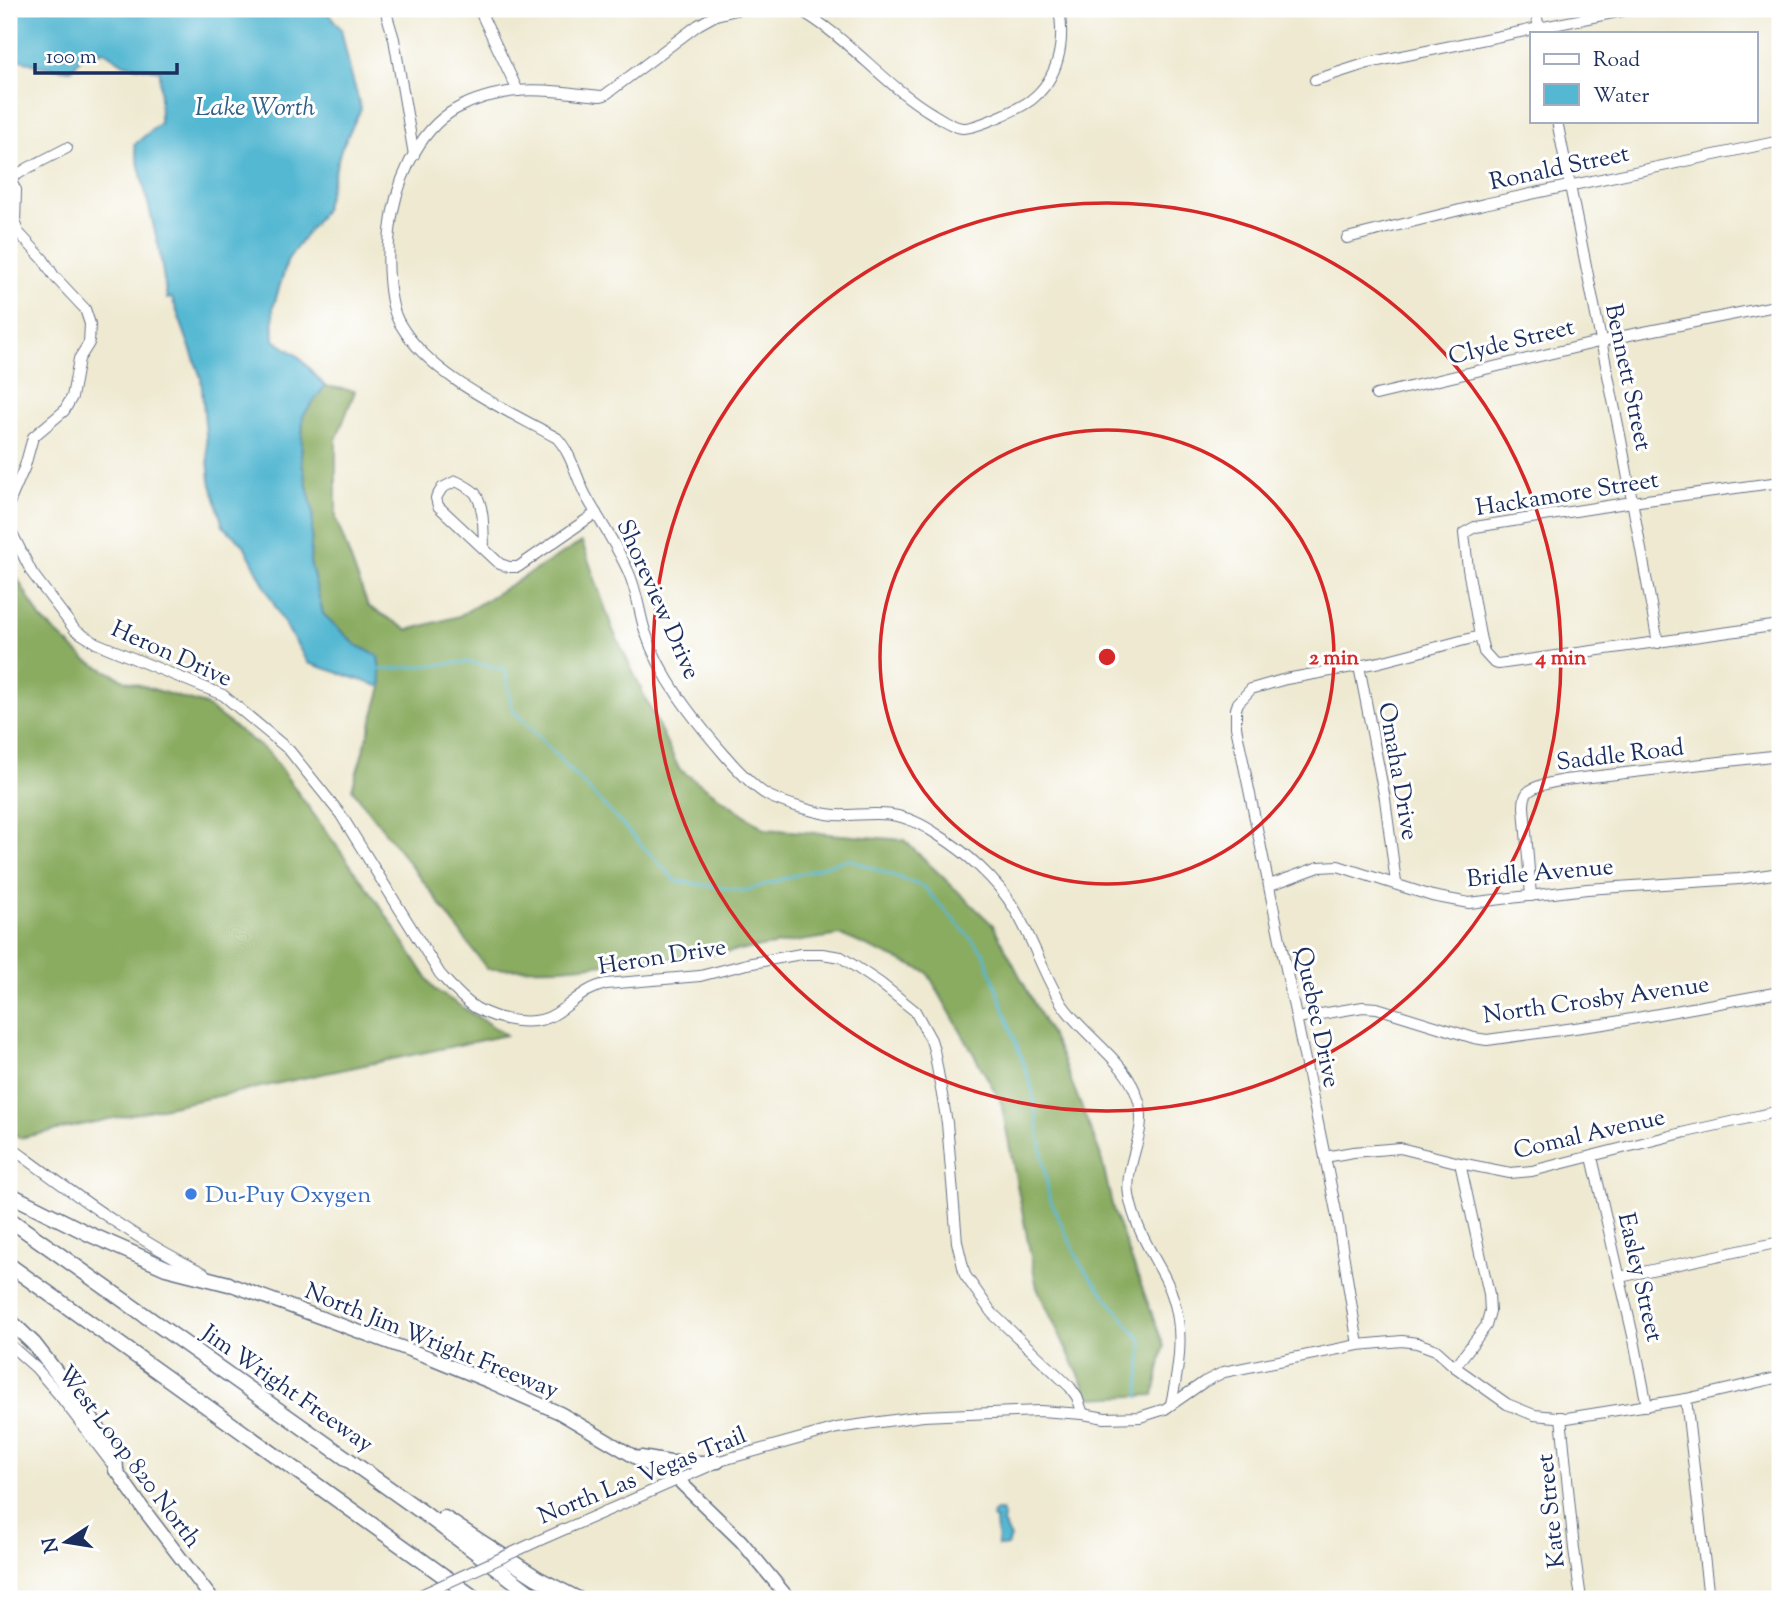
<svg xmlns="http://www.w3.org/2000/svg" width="1789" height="1608" viewBox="0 0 1789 1608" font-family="'Sorts Mill Goudy',serif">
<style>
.forest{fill:#8aac60;stroke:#526e5f;stroke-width:2}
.water{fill:#54b8d2;stroke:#387498;stroke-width:2}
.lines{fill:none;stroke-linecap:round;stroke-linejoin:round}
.stream{stroke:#54b8d2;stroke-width:2.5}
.minor-casing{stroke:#657086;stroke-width:12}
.major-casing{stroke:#657086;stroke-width:15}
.highway-casing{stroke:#657086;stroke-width:17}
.minor{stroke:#fff;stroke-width:10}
.major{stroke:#fff;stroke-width:12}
.highway{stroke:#fff;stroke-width:14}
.minor-bridge-casing{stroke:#657086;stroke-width:12;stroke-linecap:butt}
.minor-bridge{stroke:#fff;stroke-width:10}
.ring{fill:none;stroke:#d62828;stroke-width:3.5}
.shop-dot{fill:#3f7fe0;stroke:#fff;stroke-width:2.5}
.labels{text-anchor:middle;stroke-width:6;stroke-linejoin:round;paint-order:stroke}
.street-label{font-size:24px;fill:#1b2f5e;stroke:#fff}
.shop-label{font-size:24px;fill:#366cbe;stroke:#fff;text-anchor:start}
.water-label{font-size:26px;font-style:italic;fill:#2f5f87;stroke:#fff}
.centre{fill:#d62828;stroke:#fff;stroke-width:3.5}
.ring-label{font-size:21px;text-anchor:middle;font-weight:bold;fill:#d62828;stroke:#fff;stroke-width:6;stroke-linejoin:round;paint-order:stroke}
</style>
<rect width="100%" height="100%" fill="#fff"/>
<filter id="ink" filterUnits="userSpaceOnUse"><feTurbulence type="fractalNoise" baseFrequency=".0143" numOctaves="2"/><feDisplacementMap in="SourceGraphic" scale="14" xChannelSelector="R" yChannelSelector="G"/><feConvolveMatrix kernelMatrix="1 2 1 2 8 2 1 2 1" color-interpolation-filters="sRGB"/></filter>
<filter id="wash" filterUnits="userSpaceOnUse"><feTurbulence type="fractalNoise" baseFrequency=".00686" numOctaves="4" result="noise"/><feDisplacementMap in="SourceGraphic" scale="28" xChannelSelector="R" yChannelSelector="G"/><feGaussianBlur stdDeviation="1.57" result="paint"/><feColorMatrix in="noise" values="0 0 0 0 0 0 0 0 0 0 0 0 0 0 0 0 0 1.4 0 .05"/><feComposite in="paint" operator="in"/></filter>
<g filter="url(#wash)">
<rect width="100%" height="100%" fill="#eee9d0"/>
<g class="forest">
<polygon points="325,386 355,391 336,440 336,519 368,606 408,630 459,616 582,542 613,630 679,769 765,829 904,840 993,925 1059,1051 1100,1153 1114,1213 1164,1346 1154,1395 1090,1398 1037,1288 1001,1102 927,972 841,935 700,956 560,968 487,969 429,889 352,789 382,687 378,656 356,645 323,614 310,562 313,512 301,459 303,416"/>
<polygon points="9,564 41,619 86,660 126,681 205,705 269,753 379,904 434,989 506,1035 20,1138 9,1130"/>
</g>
<g class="water">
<polygon points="9,9 325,9 341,29 350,70 361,109 341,149 324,210 288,259 273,308 274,340 298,356 325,386 303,416 301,459 313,512 310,562 323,614 356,645 378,656 382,687 308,663 280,616 244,545 223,526 210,481 201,378 172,298 167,299 159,248 134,145 160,123 160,71 124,64 104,51 82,57 71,70 39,66 9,56"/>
<polygon points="996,1511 1001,1511 1004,1517 1003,1523 1011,1538 1007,1546 998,1546 996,1520 992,1518 993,1513"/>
</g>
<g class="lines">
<polyline class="stream" points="378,670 468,662 505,669 512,709 676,881 744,891 848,859 924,887 984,953 1032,1088 1049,1197 1081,1265 1142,1342 1139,1397"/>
</g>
</g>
<g filter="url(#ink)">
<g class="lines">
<g class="minor-casing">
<g id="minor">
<polyline points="385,9 394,39 414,155"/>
<polyline points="479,9 518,91"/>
<path d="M740,9L716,15L698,25L605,95L601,96C574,94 544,88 517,91C497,93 474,99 456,109C416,131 394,188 390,231C387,255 387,303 400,324C431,377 505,409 557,438C571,453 576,476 585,494C599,520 616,544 628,571C637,590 639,612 645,631C660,677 692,717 723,753C733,765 755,789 769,796C783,803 819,814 835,815C853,816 873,812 892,815C907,817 925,826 938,835C966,852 997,880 1014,908C1033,939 1043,974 1062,1004C1085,1038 1128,1061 1139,1102C1148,1134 1124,1163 1129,1195C1134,1225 1150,1250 1164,1276C1186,1318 1181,1359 1171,1404"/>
<path d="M798,9C848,37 884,85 933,114C941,119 952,127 962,128C975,129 1019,109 1031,100C1059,78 1065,43 1059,9"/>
<polyline points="1535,9 1540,32"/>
<polyline points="1315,80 1368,63 1632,9"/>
<polyline points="1557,121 1621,440 1658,643"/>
<polyline points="9,179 16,190 15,223 18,232 43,259 54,276 85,309 90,324 89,343 79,359 72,397 64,411 33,437 25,466 9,503"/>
<polyline points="10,179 28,168 67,148"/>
<polyline points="1347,238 1484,204 1780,141"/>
<polyline points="1376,395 1624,336 1780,305"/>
<polyline points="1780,482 1632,502 1475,527 1464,533 1468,569 1480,636 1484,652 1494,663 1498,664 1780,625"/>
<path d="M9,527L32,573L75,630L96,643L223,695L289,750L341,815L440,974C451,986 462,999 476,1008C497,1020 534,1028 555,1014C573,1003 585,988 606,984L700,976L747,964L801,954H822L841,957L880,983L915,1011L931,1040L934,1050L947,1123L957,1242L965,1275L992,1313L1070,1387L1077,1397L1083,1414"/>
<path d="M484,548C483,532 485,507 475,493C470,488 462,484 456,481L442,488L436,498L438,506L500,564L509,567H518L596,513"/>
<polyline points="1359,666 1385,799 1396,883"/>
<polyline points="1270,885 1319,867 1338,866 1432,896 1469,903 1587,889 1739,879 1780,873"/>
<path d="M1531,896L1524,807C1524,804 1525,797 1526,795C1531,785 1555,782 1565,780L1780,755"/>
<polyline points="1297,1018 1363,1007 1377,1008 1474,1038 1487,1040 1604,1024 1780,992"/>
<path d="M9,1146C72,1192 133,1239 204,1273"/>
<polyline points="1325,1157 1353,1152 1400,1148 1460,1163 1510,1173 1532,1171 1686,1132 1780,1111"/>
<polyline points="1592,1157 1634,1340 1647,1406"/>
<polyline points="1620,1277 1780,1242"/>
<polyline points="9,1344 36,1368 60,1396 115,1468"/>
<polyline points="1358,1345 1337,1216 1325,1157 1236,727 1236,709 1238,703 1251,689 1286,679 1380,662 1480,636"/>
<polyline points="1455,1367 1486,1326 1490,1311 1489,1294 1460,1163"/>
<polyline points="1686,1399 1709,1599"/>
<polyline points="1561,1417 1574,1549 1581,1599"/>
<polyline points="540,1540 723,1460 837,1428 923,1416 1040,1411 1083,1414 1105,1418 1140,1417 1165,1409 1204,1382 1224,1372 1358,1345 1402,1341 1417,1343 1436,1350 1455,1367 1507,1404 1534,1415 1567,1418 1686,1399 1780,1377"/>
</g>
</g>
<g class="major-casing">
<g id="major">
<polyline points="229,1284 431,1358 490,1382 560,1413 662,1473 678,1480 741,1541 789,1599"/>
<polyline points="641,1457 670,1462 718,1462"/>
<polyline points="116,1470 144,1510 212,1599"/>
</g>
</g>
<g class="highway-casing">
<g id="highway">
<polyline points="9,1194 89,1234 166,1268 229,1284"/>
<polyline points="9,1219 425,1514 538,1599"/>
<polyline points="9,1265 476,1599"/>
<polyline points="9,1320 34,1344 80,1403 115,1453 116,1470"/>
<polyline points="444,1518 537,1578 578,1599"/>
</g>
</g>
<use href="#minor" class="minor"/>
<use href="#major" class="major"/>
<use href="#highway" class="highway"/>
<g class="minor-bridge-casing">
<polyline id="minor-bridge" points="412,1599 540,1540"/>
</g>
<use href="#minor-bridge" class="minor-bridge"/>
</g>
</g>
<g class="ring">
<circle cx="1107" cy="657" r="227"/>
<circle cx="1107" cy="657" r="454"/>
</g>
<circle class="shop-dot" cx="191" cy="1194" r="7"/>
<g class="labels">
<g class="street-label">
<text transform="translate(1559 167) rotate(-12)" y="8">Ronald Street</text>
<text transform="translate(1511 341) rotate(-14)" y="8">Clyde Street</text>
<text transform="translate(1629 377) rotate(78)" y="8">Bennett Street</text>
<text transform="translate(1567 493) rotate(-9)" y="8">Hackamore Street</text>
<text transform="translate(659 599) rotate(66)" y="8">Shoreview Drive</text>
<text transform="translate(172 653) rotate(24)" y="8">Heron Drive</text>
<text transform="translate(1620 754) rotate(-7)" y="8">Saddle Road</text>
<text transform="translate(1399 771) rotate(80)" y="8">Omaha Drive</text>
<text transform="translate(1540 872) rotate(-5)" y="8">Bridle Avenue</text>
<text transform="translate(662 956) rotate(-9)" y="8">Heron Drive</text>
<text transform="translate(1596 999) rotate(-8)" y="8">North Crosby Avenue</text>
<text transform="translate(1318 1017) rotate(78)" y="8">Quebec Drive</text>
<text transform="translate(1589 1133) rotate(-13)" y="8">Comal Avenue</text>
<text transform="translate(1641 1277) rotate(77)" y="8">Easley Street</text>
<text transform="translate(432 1340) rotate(22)" y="8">North Jim Wright Freeway</text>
<text transform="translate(288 1388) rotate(35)" y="8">Jim Wright Freeway</text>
<text transform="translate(130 1456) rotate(53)" y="8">West Loop 820 North</text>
<text transform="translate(642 1475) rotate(-22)" y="8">North Las Vegas Trail</text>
<text transform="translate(1550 1511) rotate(-96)" y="8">Kate Street</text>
</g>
<g class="shop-label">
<text x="205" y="1202">Du-Puy Oxygen</text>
</g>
<g class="water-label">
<text x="255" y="115">Lake Worth</text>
</g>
</g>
<circle cx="1107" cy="657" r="10" class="centre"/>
<g class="ring-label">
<text x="1334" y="664">2 min</text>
<text x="1561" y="664">4 min</text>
</g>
<rect width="1789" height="1608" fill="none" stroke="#fff" stroke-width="35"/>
<rect x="1530" y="32" width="228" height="91" fill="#ffffff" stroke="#a4acbf" stroke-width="2"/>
<rect x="1544" y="54" width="35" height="10" fill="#ffffff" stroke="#a4acbf" stroke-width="2"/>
<text x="1593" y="66" font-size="21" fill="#1b2f5e">Road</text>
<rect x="1544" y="84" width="35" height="21" fill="#54b8d2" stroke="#a4acbf" stroke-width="2"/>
<text x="1593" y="102" font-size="21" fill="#1b2f5e">Water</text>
<g transform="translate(66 1542) rotate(258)" stroke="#ffffff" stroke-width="5" paint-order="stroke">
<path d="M0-5L12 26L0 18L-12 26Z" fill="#1b2f5e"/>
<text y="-10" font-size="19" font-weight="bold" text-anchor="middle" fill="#1b2f5e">N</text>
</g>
<path d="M35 63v10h142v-10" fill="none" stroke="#1b2f5e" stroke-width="3.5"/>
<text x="46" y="63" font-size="21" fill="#1b2f5e" stroke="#ffffff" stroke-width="5" paint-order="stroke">100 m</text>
</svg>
